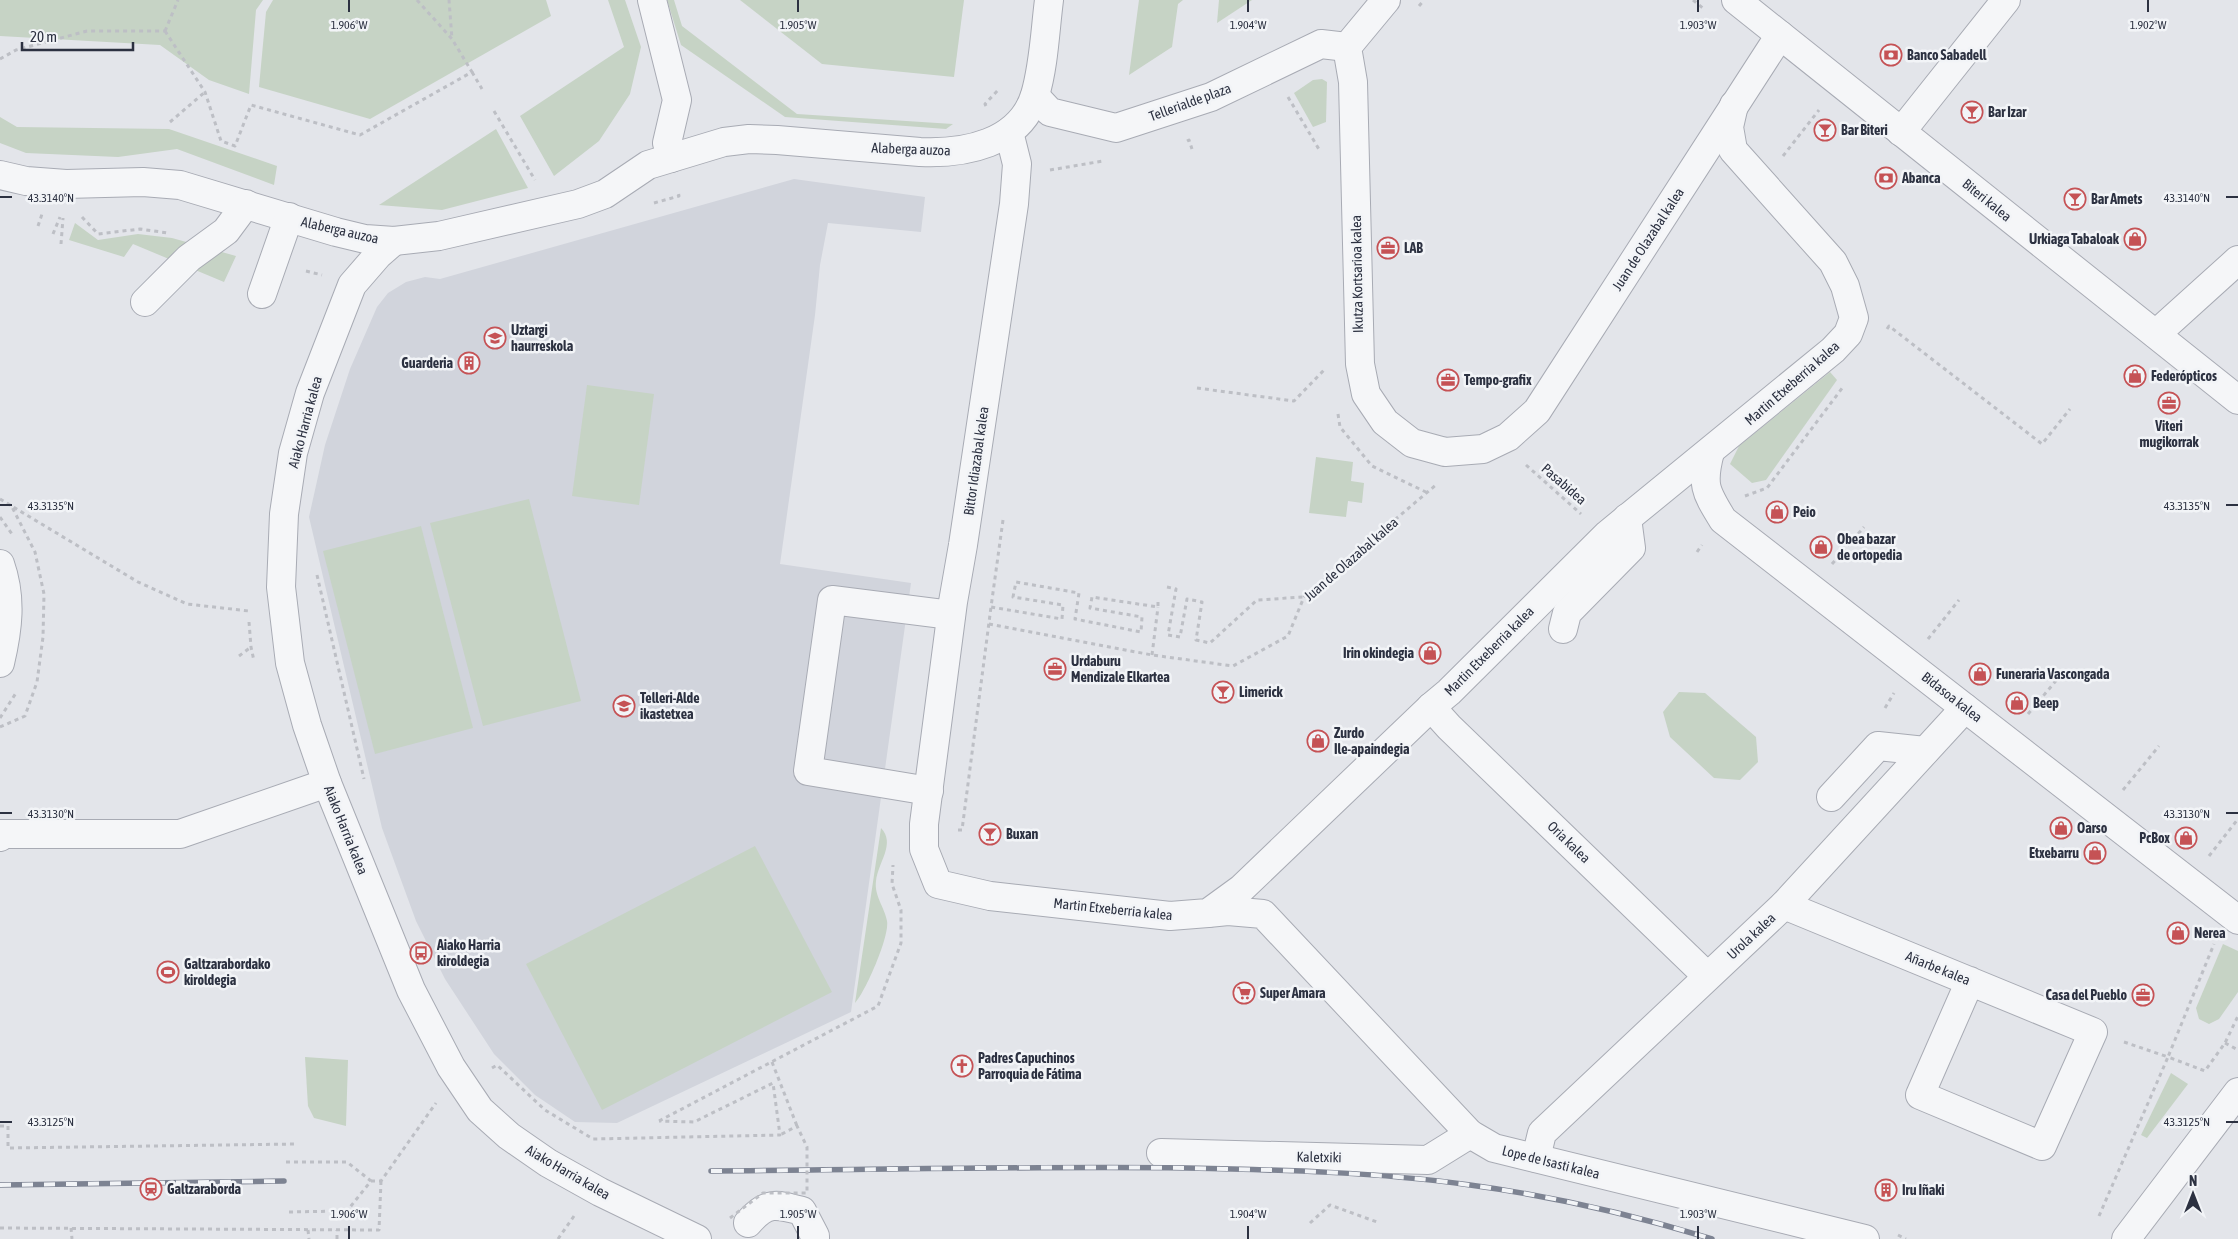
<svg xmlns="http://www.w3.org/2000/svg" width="2238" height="1239" viewBox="0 0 2238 1239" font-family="'Asap Condensed',sans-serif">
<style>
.built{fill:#d1d4dc}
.green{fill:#c6d3c5}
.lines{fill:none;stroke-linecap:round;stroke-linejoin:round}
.minor-casing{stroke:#a8abb4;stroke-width:30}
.path{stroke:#bdbfc5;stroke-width:3;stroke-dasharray:4 4;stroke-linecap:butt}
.minor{stroke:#f5f6f8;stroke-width:28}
.rail-casing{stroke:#7d8392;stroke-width:5.5}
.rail{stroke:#f2f4f7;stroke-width:4;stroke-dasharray:11;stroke-linecap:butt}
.path-bridge{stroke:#bdbfc5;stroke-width:3;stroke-dasharray:4 4;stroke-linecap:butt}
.ticks{fill:none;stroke:#2c3141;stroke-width:2}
.labels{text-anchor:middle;stroke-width:5;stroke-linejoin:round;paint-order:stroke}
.poi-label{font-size:14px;font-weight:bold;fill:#2c3141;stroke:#f2f4f7;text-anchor:start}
.street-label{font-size:14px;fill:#2c3141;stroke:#f2f4f7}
.ticks-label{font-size:12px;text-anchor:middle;fill:#2c3141;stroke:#f2f4f7;stroke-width:5;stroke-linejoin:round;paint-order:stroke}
</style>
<rect width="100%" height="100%" fill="#e3e5ea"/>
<polygon class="built" points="794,179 925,197 921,232 828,223 820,265 815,315 780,564 911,583 851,1012 617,1123 575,1122 535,1095 494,1054 445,979 416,921 382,828 309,517 325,445 350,369 377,307 388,293 406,282 425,277 440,279"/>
<g class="green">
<polygon points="0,0 263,0 256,10 249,94 209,80 160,45 0,36"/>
<polygon points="273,0 546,0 551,16 370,119 259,87 266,12"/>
<polygon points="608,0 625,0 641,47 630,94 599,141 554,176 520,116 624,47"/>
<polygon points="667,0 674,0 682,26 797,114 953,124 946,129 785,117 681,45"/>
<polygon points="740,0 964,0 954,77 822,64"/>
<polygon points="1139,0 1183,0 1178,4 1172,47 1129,75"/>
<polygon points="1219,0 1252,0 1217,23"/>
<polygon points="1322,79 1327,82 1326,122 1313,127 1294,93 1313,80"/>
<polygon points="0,117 17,127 169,129 277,166 274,185 177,149 118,157 26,153 0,143"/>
<polygon points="496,129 528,188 442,210 379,205"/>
<polygon points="75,223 98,240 138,234 172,238 236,256 224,282 133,244 124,257 69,240"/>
<polygon points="1830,372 1837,380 1766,480 1752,483 1730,464 1739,446"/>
<polygon points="587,385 654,394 639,505 572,496"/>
<polygon points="1316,457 1353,462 1351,481 1364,483 1362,503 1348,501 1346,517 1309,513"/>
<polygon points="529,499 581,701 483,726 430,523"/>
<polygon points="421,526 473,728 375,754 323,551"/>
<polygon points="1679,692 1705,693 1756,737 1758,762 1740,780 1714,778 1670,737 1663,712"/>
<path d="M881,828C896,844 878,862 876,881C874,896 885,908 887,921C890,936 865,993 855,1003Z"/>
<polygon points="755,846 832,992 602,1110 526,964"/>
<polygon points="2223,944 2238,951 2238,992 2219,1019 2209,1024 2199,1019 2196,1008"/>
<polygon points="305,1057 348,1060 346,1126 314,1118 308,1106"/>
<polygon points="2171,1073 2188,1084 2147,1138 2141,1135"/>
</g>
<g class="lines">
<g class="minor-casing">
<g id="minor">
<polyline points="652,0 677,100 667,143 671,158"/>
<polyline points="1386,0 1347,47 1353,82 1360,364 1366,394 1385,422 1412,443 1445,452 1483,449 1508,437 1537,411 1780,35"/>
<polyline points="1736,0 2238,400"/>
<polyline points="1035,96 1050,112 1116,128 1211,97 1321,44 1347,47"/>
<polyline points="1009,132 1017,164 1014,204 963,545 953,602 924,824 924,849 938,884 990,896 1170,916 1208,913 1241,889 1431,707 1449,692 1608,534 1833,350 1848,334 1854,318 1845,286 1833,262 1733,150 1729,127 1734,105"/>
<polyline points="1901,132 2006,0"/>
<path d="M0,175L26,181L66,184L143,182L180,185L336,232L365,239L394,241L439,236L578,204L605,194L648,165L724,142L749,139L777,140L920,152C964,154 1020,144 1035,95C1044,65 1045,31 1049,0"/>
<polyline points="394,241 378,255 352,285 310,393 293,453 284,514 281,587 290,663 307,725 327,783 411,990 451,1067 480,1110 509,1136 548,1163 600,1192 697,1239"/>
<polyline points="262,294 289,217"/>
<polyline points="145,302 189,258 226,231 246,204"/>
<polyline points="2156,334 2238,260"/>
<path d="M1710,452C1701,486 1706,492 1723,520L2238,920"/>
<path d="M0,564C12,598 8,629 0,663"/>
<polyline points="1563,629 1567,613 1631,548 1627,518"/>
<polyline points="1431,707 1449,727 1707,976"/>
<polyline points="929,791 808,771 832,600 951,615"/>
<polyline points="1831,797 1878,746 1925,751"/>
<polyline points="0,837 2,834 180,834 327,783"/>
<polyline points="1784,905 2093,1032 2042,1146 1920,1095 1970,981"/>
<polyline points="1208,913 1228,911 1263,914 1470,1134 1494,1148 1865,1239"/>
<polyline points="1161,1153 1428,1160 1470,1134"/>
<polyline points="1536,1158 1542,1133 1784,905 1965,708"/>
<path d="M748,1223C767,1201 776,1204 802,1211L815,1236V1239"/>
<polyline points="2126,1239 2238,1092"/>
</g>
</g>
<g class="path">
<polyline points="417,0 452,39 449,0"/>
<polyline points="1693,0 1704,9"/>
<polyline points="1419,6 1424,0"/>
<polyline points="165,31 205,92 221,141 235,146 251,105 360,135 472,72 452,39"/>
<polyline points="165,31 178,0"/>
<polyline points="0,59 16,50 87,31 165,31"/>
<polyline points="472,72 482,89"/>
<polyline points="1288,97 1320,151"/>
<polyline points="986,106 985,104 999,89"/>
<polyline points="494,111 535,180"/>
<polyline points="170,122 205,92"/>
<polyline points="1187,141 1189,140 1192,149"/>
<polyline points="1783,156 1819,110"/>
<polyline points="1050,170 1103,161"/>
<polyline points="654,203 679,196 678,191"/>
<polyline points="82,217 98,234 140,229 168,233"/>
<polyline points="38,226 42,214"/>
<polyline points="53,234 60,217"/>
<polyline points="61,244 63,218"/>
<polyline points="306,271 322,275"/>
<polyline points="1887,329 1889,326 2042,444 2070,409"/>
<polyline points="1197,388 1294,401 1326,368"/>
<polyline points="1338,414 1340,427 1372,466 1428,493"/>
<polyline points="1526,465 1581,514"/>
<polyline points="1745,496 1767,488 1843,387"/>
<polyline points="0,499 138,582 187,604 249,611"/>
<polyline points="0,517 12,534"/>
<polyline points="1003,520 991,607 1062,619 1063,605 1013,597 1016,582 1079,593 1075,619 1141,632 1142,617 1090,608 1092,597 1158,607 1158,598"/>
<polyline points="1697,552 1702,545"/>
<polyline points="1832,564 1864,527"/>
<polyline points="317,575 364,779"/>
<polyline points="1167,587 1176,589 1168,635 1180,637 1187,599 1202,602 1196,640 1210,643 1257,600 1304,597"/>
<polyline points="249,622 251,647 254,661"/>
<polyline points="989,624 1152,655 1233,666 1288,636 1304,597 1437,484"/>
<polyline points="1928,639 1959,600"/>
<polyline points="1152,655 1158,607"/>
<polyline points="239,656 251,647"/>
<polyline points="1885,708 1894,693"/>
<polyline points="2028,714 2060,676"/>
<polyline points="0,718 16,693"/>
<polyline points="0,727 25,716 37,682 43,637 44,594 35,552 12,507"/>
<polyline points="2123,790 2159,746"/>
<polyline points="958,830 962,830 991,607"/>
<polyline points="2209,856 2238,819"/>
<polyline points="2124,1042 2168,1057 2214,944"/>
<polyline points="2225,1043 2238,1050"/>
<polyline points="772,1062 797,1126"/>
<polyline points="492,1068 497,1065 545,1110 593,1139 780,1135 773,1083 694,1122 659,1121"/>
<polyline points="659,1121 878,1006 901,943 901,910 892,884 893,865"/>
<polyline points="0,1126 8,1126 8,1148 295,1144"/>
<polyline points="286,1162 347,1162 371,1181 347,1211 286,1212"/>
<polyline points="371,1181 381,1181 436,1103"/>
<polyline points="2099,1216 2168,1057 2205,1071 2225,1043 2238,1016"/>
<polyline points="1310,1223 1330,1205 1377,1222"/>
<polyline points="0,1228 379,1230 381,1181"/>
<polyline points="71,1228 72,1239"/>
<polyline points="308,1230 309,1239"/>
<polyline points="1898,1235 1906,1239"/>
<polyline points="337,1239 337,1230"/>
<polyline points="558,1239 574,1216"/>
</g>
<use href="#minor" class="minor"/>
<g class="rail-casing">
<g id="rail">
<path d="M711,1171C869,1170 1028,1166 1187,1168C1282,1170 1377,1172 1470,1185C1552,1196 1634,1215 1712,1239"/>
<polyline points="0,1185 284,1181"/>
</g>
</g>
<use href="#rail" class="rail"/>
<polyline class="path-bridge" points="730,1218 763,1193 807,1193 807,1147 797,1126 780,1135"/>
</g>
<path class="ticks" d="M349,0V12M798,0V12M1248,0V12M1698,0V12M2148,0V12M0,197H12M2226,197H2238M0,505H12M2226,505H2238M0,813H12M2226,813H2238M0,1122H12M2226,1122H2238M349,1226V1239M798,1226V1239M1248,1226V1239M1698,1226V1239"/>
<defs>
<g id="bank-ring" transform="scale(1.125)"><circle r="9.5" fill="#f2f4f7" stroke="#c55255" stroke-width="1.5"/><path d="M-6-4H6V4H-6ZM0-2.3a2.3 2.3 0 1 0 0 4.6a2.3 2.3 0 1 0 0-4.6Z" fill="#c55255"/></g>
<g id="bar-ring" transform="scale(1.125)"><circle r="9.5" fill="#f2f4f7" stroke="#c55255" stroke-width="1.5"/><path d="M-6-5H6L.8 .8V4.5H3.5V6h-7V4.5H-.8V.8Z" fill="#c55255"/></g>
<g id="shop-ring" transform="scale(1.125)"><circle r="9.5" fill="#f2f4f7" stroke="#c55255" stroke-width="1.5"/><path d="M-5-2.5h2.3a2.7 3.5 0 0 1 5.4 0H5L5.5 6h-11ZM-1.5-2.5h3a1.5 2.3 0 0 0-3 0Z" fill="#c55255"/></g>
<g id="office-ring" transform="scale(1.125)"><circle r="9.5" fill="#f2f4f7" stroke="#c55255" stroke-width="1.5"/><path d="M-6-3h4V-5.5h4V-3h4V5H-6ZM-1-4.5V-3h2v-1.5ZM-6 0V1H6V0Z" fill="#c55255"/></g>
<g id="school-ring" transform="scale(1.125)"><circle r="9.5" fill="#f2f4f7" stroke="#c55255" stroke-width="1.5"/><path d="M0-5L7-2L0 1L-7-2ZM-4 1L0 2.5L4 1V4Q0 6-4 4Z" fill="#c55255"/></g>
<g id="building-ring" transform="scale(1.125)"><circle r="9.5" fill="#f2f4f7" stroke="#c55255" stroke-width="1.5"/><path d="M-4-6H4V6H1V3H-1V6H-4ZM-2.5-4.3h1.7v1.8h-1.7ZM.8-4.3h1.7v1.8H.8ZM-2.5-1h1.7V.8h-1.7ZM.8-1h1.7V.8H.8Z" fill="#c55255"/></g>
<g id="bus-ring" transform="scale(1.125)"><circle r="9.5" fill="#f2f4f7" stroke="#c55255" stroke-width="1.5"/><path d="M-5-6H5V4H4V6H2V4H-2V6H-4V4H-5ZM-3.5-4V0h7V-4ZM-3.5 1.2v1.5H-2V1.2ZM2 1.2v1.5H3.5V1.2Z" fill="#c55255"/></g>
<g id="stadium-ring" transform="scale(1.125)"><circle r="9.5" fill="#f2f4f7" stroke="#c55255" stroke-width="1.5"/><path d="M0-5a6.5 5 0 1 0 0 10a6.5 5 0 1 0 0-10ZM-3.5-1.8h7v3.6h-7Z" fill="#c55255"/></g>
<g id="supermarket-ring" transform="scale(1.125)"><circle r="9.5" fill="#f2f4f7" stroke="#c55255" stroke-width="1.5"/><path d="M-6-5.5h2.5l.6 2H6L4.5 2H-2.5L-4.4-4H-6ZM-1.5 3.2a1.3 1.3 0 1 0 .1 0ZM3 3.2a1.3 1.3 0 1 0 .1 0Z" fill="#c55255"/></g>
<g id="church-ring" transform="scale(1.125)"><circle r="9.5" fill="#f2f4f7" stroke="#c55255" stroke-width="1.5"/><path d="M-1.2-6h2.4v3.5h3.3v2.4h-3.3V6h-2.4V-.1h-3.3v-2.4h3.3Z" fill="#c55255"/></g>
<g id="station-ring" transform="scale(1.125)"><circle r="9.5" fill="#f2f4f7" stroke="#c55255" stroke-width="1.5"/><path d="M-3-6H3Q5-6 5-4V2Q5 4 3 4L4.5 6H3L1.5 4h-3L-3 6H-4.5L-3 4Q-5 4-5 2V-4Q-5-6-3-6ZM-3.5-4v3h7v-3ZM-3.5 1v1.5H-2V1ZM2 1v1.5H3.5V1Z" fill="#c55255"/></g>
</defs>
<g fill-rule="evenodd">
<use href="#bank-ring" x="1891" y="55"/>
<use href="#bar-ring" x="1972" y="112"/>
<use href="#bar-ring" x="1825" y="130"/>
<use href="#bank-ring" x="1886" y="178"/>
<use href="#bar-ring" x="2075" y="199"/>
<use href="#shop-ring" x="2135" y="239"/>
<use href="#office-ring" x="1388" y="248"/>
<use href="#school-ring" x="495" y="338"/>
<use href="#building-ring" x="469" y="363"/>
<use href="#shop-ring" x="2135" y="376"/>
<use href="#office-ring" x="1448" y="380"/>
<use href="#office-ring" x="2169" y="403"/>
<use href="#shop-ring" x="1777" y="512"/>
<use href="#shop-ring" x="1821" y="547"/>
<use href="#shop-ring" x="1430" y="653"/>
<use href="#office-ring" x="1055" y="669"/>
<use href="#shop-ring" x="1980" y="674"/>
<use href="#bar-ring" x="1223" y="692"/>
<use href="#shop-ring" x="2017" y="703"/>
<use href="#school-ring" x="624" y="706"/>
<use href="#shop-ring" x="1318" y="741"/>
<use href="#shop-ring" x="2061" y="828"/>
<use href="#bar-ring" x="990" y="834"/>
<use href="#shop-ring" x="2186" y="838"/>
<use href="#shop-ring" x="2095" y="853"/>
<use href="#shop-ring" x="2178" y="933"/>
<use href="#bus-ring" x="421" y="953"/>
<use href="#stadium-ring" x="168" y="972"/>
<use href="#supermarket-ring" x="1244" y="993"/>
<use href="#office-ring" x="2143" y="995"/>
<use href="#church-ring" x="962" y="1066"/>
<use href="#station-ring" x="151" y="1189"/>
<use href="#building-ring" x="1886" y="1190"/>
</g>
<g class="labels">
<g class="poi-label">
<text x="1907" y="60">Banco Sabadell</text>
<text x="1988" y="117">Bar Izar</text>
<text x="1841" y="135">Bar Biteri</text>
<text x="1902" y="183">Abanca</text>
<text x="2091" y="204">Bar Amets</text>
<text x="2119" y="244" text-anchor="end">Urkiaga Tabaloak</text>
<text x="1404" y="253">LAB</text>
<text x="511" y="335">Uztargi<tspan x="511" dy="16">haurreskola</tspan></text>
<text x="453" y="368" text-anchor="end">Guarderia</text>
<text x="2151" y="381">Federópticos</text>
<text x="1464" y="385">Tempo-grafix</text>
<text x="2169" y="431" text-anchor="middle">Viteri<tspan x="2169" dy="16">mugikorrak</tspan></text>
<text x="1793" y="517">Peio</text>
<text x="1837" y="544">Obea bazar<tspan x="1837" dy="16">de ortopedia</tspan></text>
<text x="1414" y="658" text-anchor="end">Irin okindegia</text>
<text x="1071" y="666">Urdaburu<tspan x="1071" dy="16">Mendizale Elkartea</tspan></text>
<text x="1996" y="679">Funeraria Vascongada</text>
<text x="1239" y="697">Limerick</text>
<text x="640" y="703">Telleri-Alde<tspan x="640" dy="16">ikastetxea</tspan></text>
<text x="2033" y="708">Beep</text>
<text x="1334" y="738">Zurdo<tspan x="1334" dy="16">Ile-apaindegia</tspan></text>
<text x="2077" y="833">Oarso</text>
<text x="1006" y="839">Buxan</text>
<text x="2170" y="843" text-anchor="end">PcBox</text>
<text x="2079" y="858" text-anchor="end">Etxebarru</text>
<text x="2194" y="938">Nerea</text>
<text x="437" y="950">Aiako Harria<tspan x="437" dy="16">kiroldegia</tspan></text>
<text x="184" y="969">Galtzarabordako<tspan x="184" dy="16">kiroldegia</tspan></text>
<text x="1260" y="998">Super Amara</text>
<text x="2127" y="1000" text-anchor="end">Casa del Pueblo</text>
<text x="978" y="1063">Padres Capuchinos<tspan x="978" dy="16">Parroquia de Fátima</tspan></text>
<text x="167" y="1194">Galtzaraborda</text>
<text x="1902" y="1195">Iru Iñaki</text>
</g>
<g class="street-label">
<text transform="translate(1190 102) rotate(-20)" y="5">Tellerialde plaza</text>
<text transform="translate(911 149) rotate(2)" y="5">Alaberga auzoa</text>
<text transform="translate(1987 200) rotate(39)" y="5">Biteri kalea</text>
<text transform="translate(340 230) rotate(13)" y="5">Alaberga auzoa</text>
<text transform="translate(1648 239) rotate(-57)" y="5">Juan de Olazabal kalea</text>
<text transform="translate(1357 274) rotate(-91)" y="5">Ikutza Kortsarioa kalea</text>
<text transform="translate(1792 383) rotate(-41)" y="5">Martin Etxeberria kalea</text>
<text transform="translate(305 422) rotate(-75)" y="5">Aiako Harria kalea</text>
<text transform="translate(976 461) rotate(-82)" y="5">Bittor Idiazabal kalea</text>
<text transform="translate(1564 484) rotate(41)" y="5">Pasabidea</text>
<text transform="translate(1351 559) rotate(-41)" y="5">Juan de Olazabal kalea</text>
<text transform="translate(1489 651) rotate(-45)" y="5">Martin Etxeberria kalea</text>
<text transform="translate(1952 697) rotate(38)" y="5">Bidasoa kalea</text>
<text transform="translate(346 830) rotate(68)" y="5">Aiako Harria kalea</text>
<text transform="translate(1569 842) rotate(44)" y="5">Oria kalea</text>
<text transform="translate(1113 909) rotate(6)" y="5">Martin Etxeberria kalea</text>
<text transform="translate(1751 936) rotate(-43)" y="5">Urola kalea</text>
<text transform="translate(1938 968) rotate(22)" y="5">Añarbe kalea</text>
<text transform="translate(1319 1157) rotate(1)" y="5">Kaletxiki</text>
<text transform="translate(1551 1162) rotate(14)" y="5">Lope de Isasti kalea</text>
<text transform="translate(568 1172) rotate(30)" y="5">Aiako Harria kalea</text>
</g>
</g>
<g class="ticks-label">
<text x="349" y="29">1.906°W</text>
<text x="798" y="29">1.905°W</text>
<text x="1248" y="29">1.904°W</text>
<text x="1698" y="29">1.903°W</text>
<text x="2148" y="29">1.902°W</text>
<text x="51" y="202">43.3140°N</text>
<text x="2187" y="202">43.3140°N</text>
<text x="51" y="510">43.3135°N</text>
<text x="2187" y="510">43.3135°N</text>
<text x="51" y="818">43.3130°N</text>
<text x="2187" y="818">43.3130°N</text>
<text x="51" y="1126">43.3125°N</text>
<text x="2187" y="1126">43.3125°N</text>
<text x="349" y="1218">1.906°W</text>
<text x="798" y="1218">1.905°W</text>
<text x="1248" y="1218">1.904°W</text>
<text x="1698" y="1218">1.903°W</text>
</g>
<g transform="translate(2193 1194)" stroke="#f2f4f7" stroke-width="4" paint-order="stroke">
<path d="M0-4L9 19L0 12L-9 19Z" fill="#2c3141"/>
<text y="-8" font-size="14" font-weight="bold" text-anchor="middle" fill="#2c3141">N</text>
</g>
<path d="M22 42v8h111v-8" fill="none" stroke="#2c3141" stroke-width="2.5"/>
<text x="30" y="42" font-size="15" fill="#2c3141" stroke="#f2f4f7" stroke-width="4" paint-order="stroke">20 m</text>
</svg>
